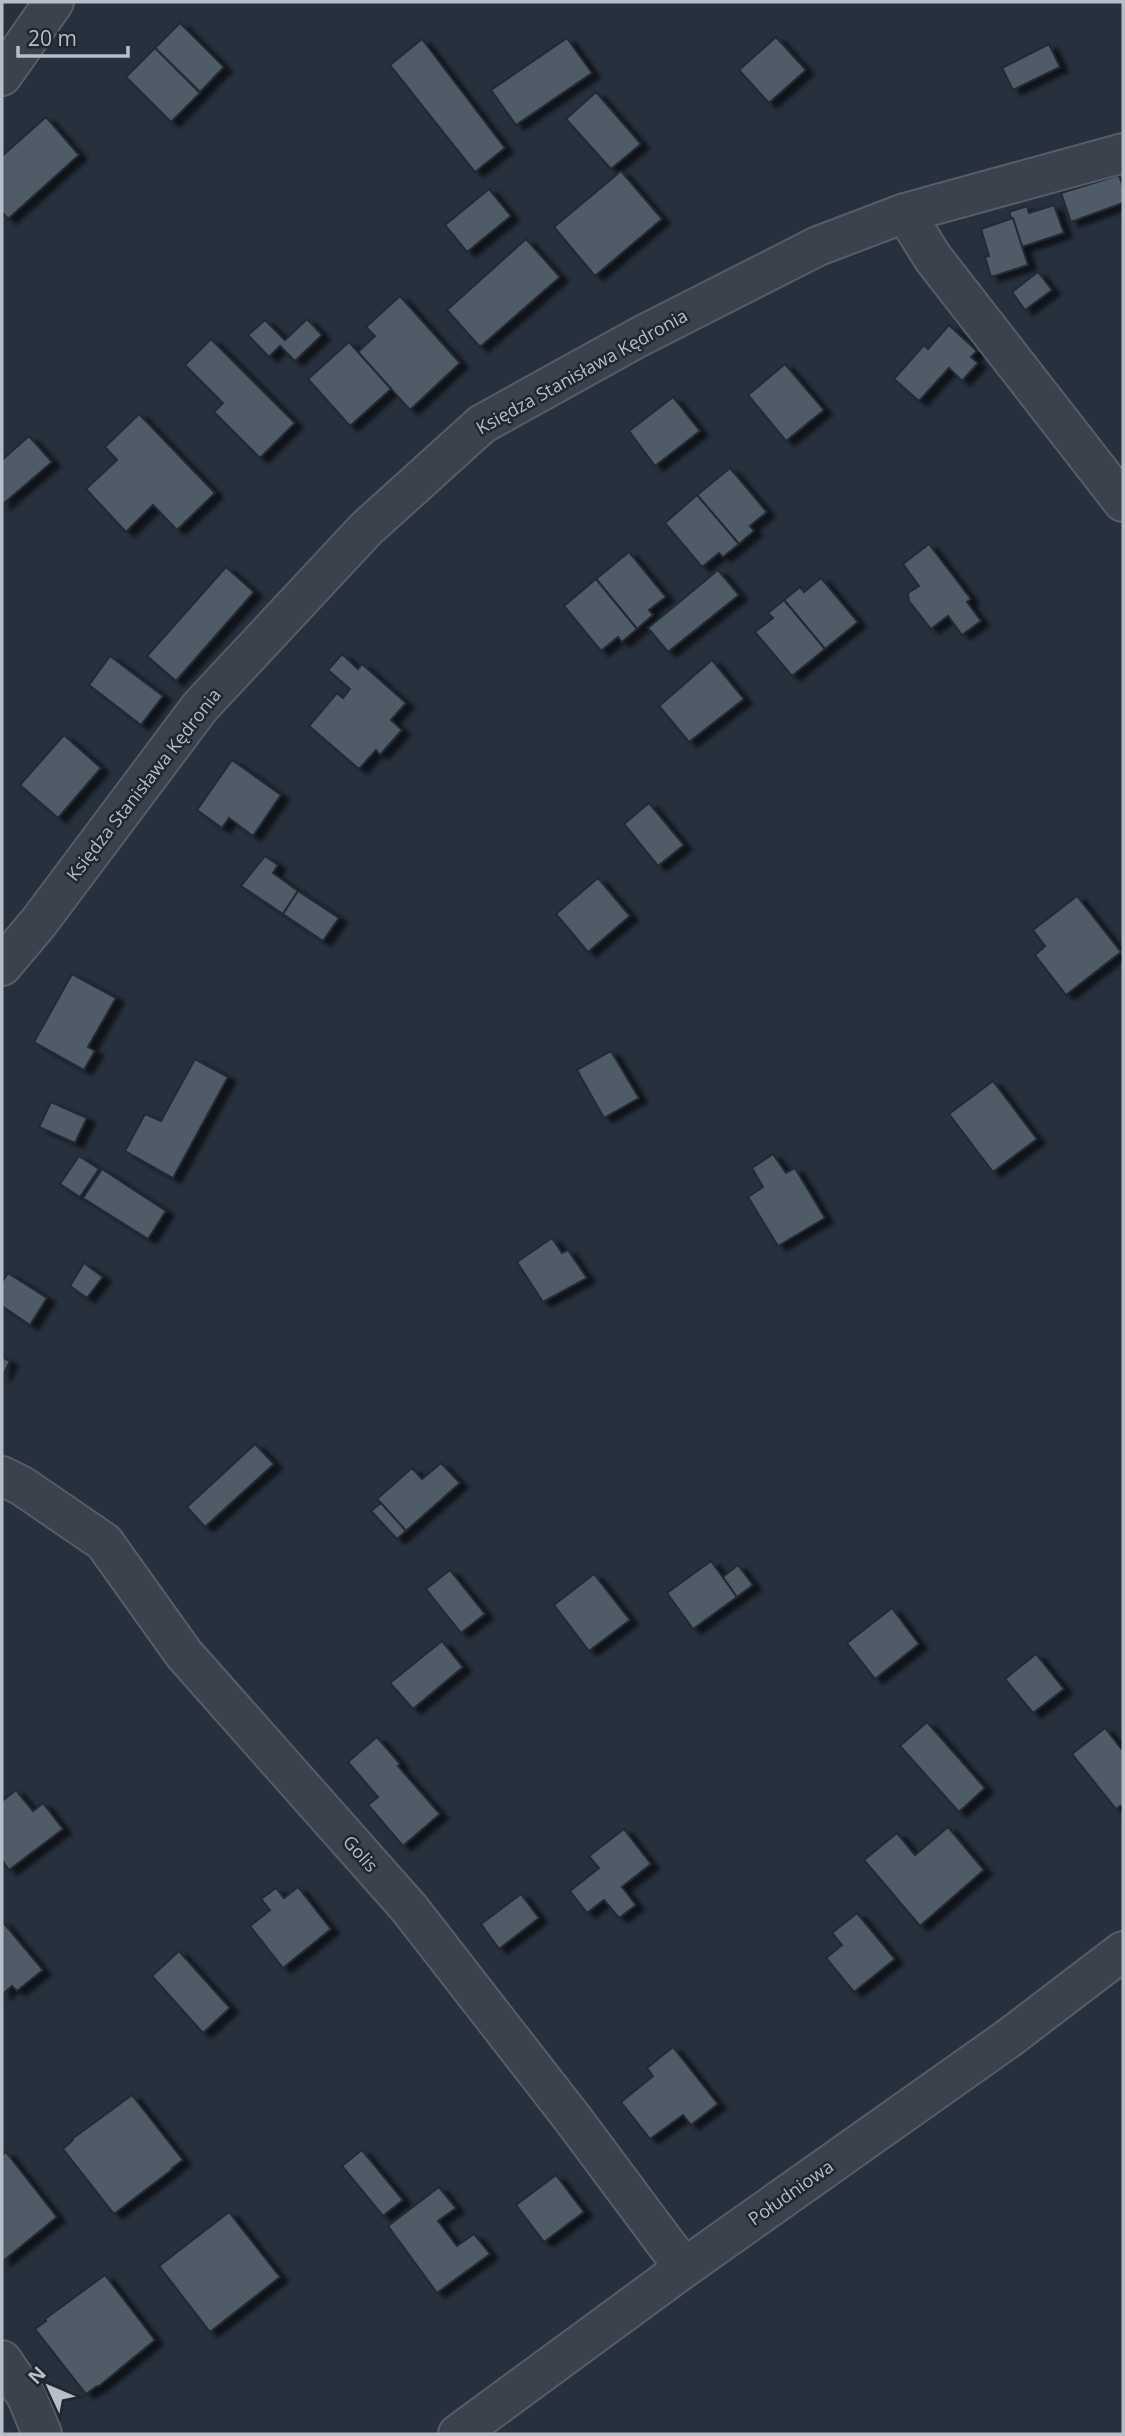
<svg xmlns="http://www.w3.org/2000/svg" width="1125" height="2436" viewBox="0 0 1125 2436" font-family="'Open Sans',sans-serif">
<style>
.building{fill:#505b68;stroke:#212934;stroke-width:2;filter:url(#shadow)}
.lines{fill:none;stroke-linecap:round;stroke-linejoin:round}
.minor-casing{stroke:#555d68;stroke-width:42}
.minor{stroke:#3b424d;stroke-width:38}
.labels{text-anchor:middle;stroke-width:5;stroke-linejoin:round;paint-order:stroke}
.street-label{font-size:18px;fill:#b7bec8;stroke:#1f2732}
</style>
<defs>
<filter id="shadow"><feDropShadow dx="8" dy="4.5" stdDeviation="2" flood-color="#0009"/></filter>
</defs>
<rect width="100%" height="100%" fill="#27303d"/>
<g class="building">
<polygon points="180,23 224,67 200,92 155,48"/>
<polygon points="776,37 806,70 769,103 739,70"/>
<polygon points="567,38 592,73 516,125 491,90"/>
<polygon points="422,39 505,148 475,172 390,65"/>
<polygon points="1049,44 1060,67 1013,90 1002,68"/>
<polygon points="155,48 200,93 171,122 126,77"/>
<polygon points="596,92 641,144 611,169 566,119"/>
<polygon points="46,117 79,155 8,219 2,212 2,156"/>
<polygon points="621,171 662,219 595,276 554,227"/>
<polygon points="1119,175 1123,187 1123,203 1071,222 1061,193"/>
<polygon points="489,189 511,216 467,252 445,225"/>
<polygon points="1054,205 1064,233 1022,247 1009,212 1027,206 1029,213"/>
<polygon points="1013,218 1028,265 991,277 985,257 989,256 981,229"/>
<polygon points="526,239 560,277 480,347 447,310"/>
<polygon points="1038,272 1052,290 1025,310 1012,292"/>
<polygon points="400,296 460,363 410,410 358,352 375,336 366,327"/>
<polygon points="307,319 322,335 295,361 280,346 269,357 248,335 265,320 285,340"/>
<polygon points="949,325 977,351 971,357 978,363 962,381 949,368 919,401 894,379 924,345 928,349"/>
<polygon points="211,339 295,423 260,458 214,412 223,403 185,365"/>
<polygon points="349,342 391,389 350,426 308,379"/>
<polygon points="785,364 824,410 786,441 748,395"/>
<polygon points="673,397 700,431 655,466 629,431"/>
<polygon points="139,414 215,493 177,530 153,505 126,532 86,489 117,460 105,447"/>
<polygon points="29,436 52,462 2,505 2,460"/>
<polygon points="730,468 767,512 750,526 754,531 739,544 697,495"/>
<polygon points="697,495 739,544 723,557 719,553 702,567 665,523"/>
<polygon points="929,544 971,599 967,602 981,621 962,635 948,616 931,629 909,601 908,593 919,586 903,564"/>
<polygon points="629,552 666,597 649,610 653,615 637,629 596,579"/>
<polygon points="226,567 254,592 176,681 147,656"/>
<polygon points="718,570 739,595 668,652 648,628"/>
<polygon points="821,578 858,622 825,649 784,600 800,587 804,592"/>
<polygon points="596,579 637,629 622,642 618,637 601,651 564,606"/>
<polygon points="784,600 825,649 792,676 755,632 773,618 768,613"/>
<polygon points="342,654 358,669 362,664 406,703 391,720 402,730 380,755 376,750 359,769 309,726 337,693 343,698 350,689 328,670"/>
<polygon points="110,656 163,696 141,725 89,685"/>
<polygon points="712,660 744,699 689,742 659,706"/>
<polygon points="64,735 101,768 58,818 20,785"/>
<polygon points="232,760 281,795 253,836 229,818 222,828 197,810"/>
<polygon points="649,803 684,845 658,866 624,824"/>
<polygon points="265,856 278,865 273,873 298,891 283,914 241,886"/>
<polygon points="598,878 630,916 588,952 556,914"/>
<polygon points="298,891 339,918 323,941 283,914"/>
<polygon points="1077,896 1121,952 1066,995 1035,955 1045,946 1033,930"/>
<polygon points="72,974 116,998 88,1047 95,1051 84,1070 34,1042"/>
<polygon points="611,1051 639,1098 604,1118 577,1070"/>
<polygon points="195,1059 228,1077 173,1178 125,1151 145,1114 161,1121"/>
<polygon points="993,1081 1037,1139 993,1172 949,1114"/>
<polygon points="51,1102 87,1118 75,1143 39,1127"/>
<polygon points="773,1154 786,1173 795,1168 825,1218 778,1246 748,1197 763,1187 752,1168"/>
<polygon points="79,1156 99,1169 80,1197 60,1184"/>
<polygon points="102,1169 166,1211 148,1239 83,1198"/>
<polygon points="552,1238 562,1253 568,1250 587,1278 543,1302 517,1262"/>
<polygon points="84,1263 103,1277 87,1298 70,1286"/>
<polygon points="8,1273 47,1298 30,1325 2,1306 2,1282"/>
<polygon points="2,1357 10,1361 2,1378"/>
<polygon points="255,1444 274,1464 205,1527 187,1507"/>
<polygon points="441,1463 460,1483 406,1531 377,1499 412,1468 422,1479"/>
<polygon points="381,1503 406,1531 397,1539 371,1511"/>
<polygon points="711,1561 737,1597 693,1629 667,1593"/>
<polygon points="738,1565 753,1585 737,1597 723,1577"/>
<polygon points="450,1570 485,1614 461,1633 426,1589"/>
<polygon points="594,1574 630,1620 589,1651 554,1605"/>
<polygon points="892,1608 919,1644 875,1679 847,1643"/>
<polygon points="442,1641 463,1667 413,1709 390,1683"/>
<polygon points="1036,1654 1064,1689 1033,1713 1005,1679"/>
<polygon points="927,1722 985,1788 959,1812 900,1746"/>
<polygon points="1105,1728 1123,1751 1123,1804 1116,1809 1072,1754"/>
<polygon points="377,1737 400,1764 398,1766 440,1814 403,1846 368,1805 378,1797 348,1762"/>
<polygon points="16,1790 33,1811 43,1803 63,1829 9,1870 2,1860 2,1801"/>
<polygon points="948,1827 984,1870 920,1926 864,1860 897,1833 915,1855"/>
<polygon points="624,1829 651,1864 622,1887 636,1905 619,1918 604,1900 587,1913 570,1891 599,1868 589,1856"/>
<polygon points="298,1887 331,1929 283,1968 250,1926 270,1910 261,1899 276,1888 284,1898"/>
<polygon points="521,1894 539,1918 499,1949 481,1924"/>
<polygon points="857,1913 895,1959 854,1992 826,1958 842,1945 832,1933"/>
<polygon points="2,1921 43,1970 17,1991 12,1986 2,1995"/>
<polygon points="179,1951 230,2008 203,2033 152,1976"/>
<polygon points="673,2047 718,2104 691,2125 683,2115 650,2139 621,2102 653,2076 647,2068"/>
<polygon points="132,2095 183,2160 172,2168 173,2169 114,2214 63,2149 73,2140 72,2139"/>
<polygon points="362,2150 403,2200 383,2216 342,2166"/>
<polygon points="6,2152 57,2217 2,2262 2,2155"/>
<polygon points="556,2175 584,2212 544,2242 516,2205"/>
<polygon points="439,2187 456,2208 438,2221 457,2246 474,2234 490,2254 437,2293 388,2226"/>
<polygon points="229,2212 280,2277 210,2332 159,2266"/>
<polygon points="105,2275 155,2340 98,2387 97,2386 86,2394 35,2329 46,2321 45,2319"/>
</g>
<g class="lines">
<g class="minor-casing">
<g id="minor">
<polyline points="2,76 54,2"/>
<polyline points="905,213 933,258 1123,502"/>
<polyline points="2,966 39,922 200,707 366,529 482,424 639,337 818,246 905,213 1123,153"/>
<polyline points="2,1476 22,1486 104,1542 184,1654 409,1908 573,2119 684,2268"/>
<polyline points="2,2360 27,2397 42,2434"/>
<polyline points="458,2434 684,2268 1009,2038 1123,1951"/>
</g>
</g>
<use href="#minor" class="minor"/>
</g>
<g class="labels">
<g class="street-label">
<text transform="translate(582 372) rotate(-29)" y="6">Księdza Stanisława Kędronia</text>
<text transform="translate(144 785) rotate(-52)" y="6">Księdza Stanisława Kędronia</text>
<text transform="translate(360 1854) rotate(48)" y="6">Golis</text>
<text transform="translate(791 2193) rotate(-35)" y="6">Południowa</text>
</g>
</g>
<rect width="1125" height="2436" fill="none" stroke="#b7bec8" stroke-width="7"/>
<g transform="translate(49 2387) rotate(314)" stroke="#1f2732" stroke-width="5" paint-order="stroke">
<path d="M0-5L12 26L0 18L-12 26Z" fill="#b7bec8"/>
<text y="-10" font-size="19" font-weight="bold" text-anchor="middle" fill="#b7bec8">N</text>
</g>
<path d="M18 46v10h110v-10" fill="none" stroke="#b7bec8" stroke-width="3.5"/>
<text x="28" y="46" font-size="21" fill="#b7bec8" stroke="#1f2732" stroke-width="5" paint-order="stroke">20 m</text>
</svg>
